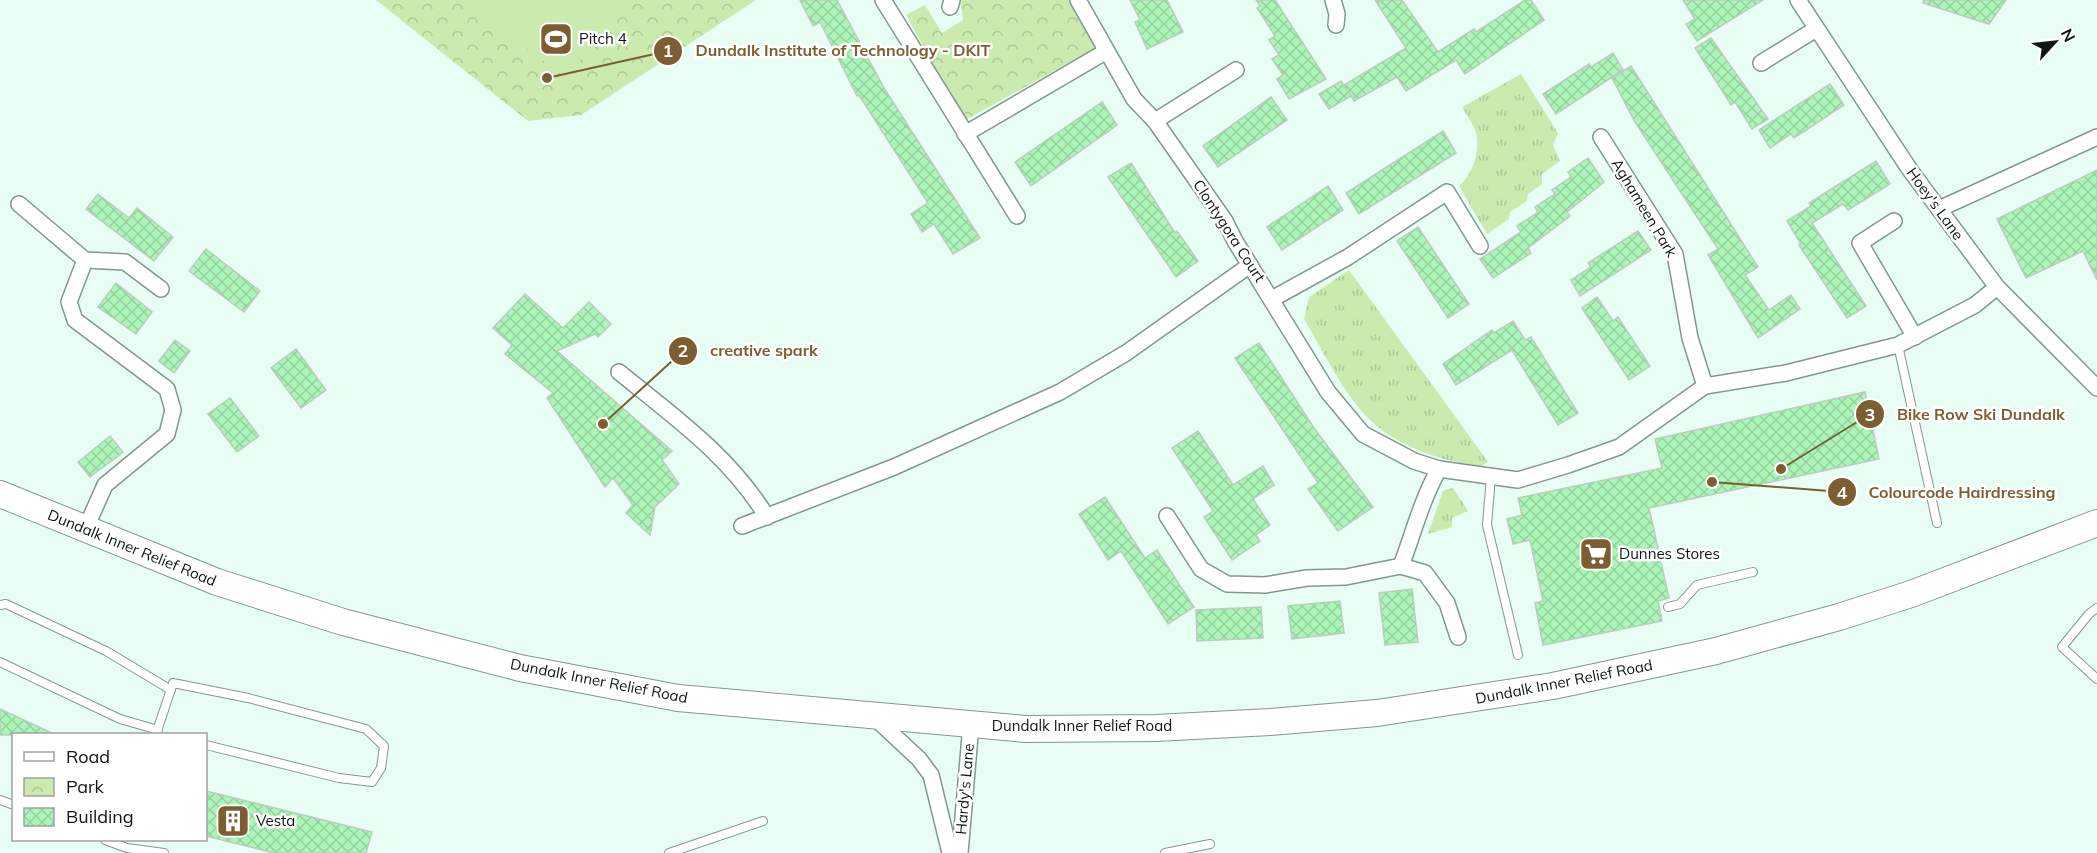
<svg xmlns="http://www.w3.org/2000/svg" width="2097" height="853" viewBox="0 0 2097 853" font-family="Mulish,sans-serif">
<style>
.grass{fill:url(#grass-tufts)}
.park{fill:url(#park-crowns)}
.pitch{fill:#caeaae}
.building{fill:url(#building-cross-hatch);stroke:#bcccbe;stroke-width:1.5}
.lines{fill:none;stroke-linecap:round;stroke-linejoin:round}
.lane-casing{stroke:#83978f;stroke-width:10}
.street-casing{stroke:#83978f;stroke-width:18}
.primary-casing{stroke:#83978f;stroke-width:28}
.lane{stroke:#fff;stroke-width:8}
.street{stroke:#fff;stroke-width:15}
.primary{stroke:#fff;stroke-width:26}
.labels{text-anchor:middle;stroke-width:5;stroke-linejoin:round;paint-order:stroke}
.poi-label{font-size:15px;fill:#0f1714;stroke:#fff;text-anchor:start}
.street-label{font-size:15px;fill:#0f1714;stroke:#fff}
.leader{fill:none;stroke:#7c5e32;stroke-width:2}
.callout-dot{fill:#7c5e32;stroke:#fff;stroke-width:2}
.mark-label{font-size:18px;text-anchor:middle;font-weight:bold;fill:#fff}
.callout-label{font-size:16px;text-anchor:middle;font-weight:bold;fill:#7c5e32;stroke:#fff;stroke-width:5;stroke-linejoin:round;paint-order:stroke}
</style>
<defs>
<pattern id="grass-tufts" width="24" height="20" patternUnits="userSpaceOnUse" patternTransform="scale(1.5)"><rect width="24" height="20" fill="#caeaae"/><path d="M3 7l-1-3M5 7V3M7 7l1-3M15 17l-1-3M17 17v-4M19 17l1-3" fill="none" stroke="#acc895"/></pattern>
<pattern id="park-crowns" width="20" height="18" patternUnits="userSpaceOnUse" patternTransform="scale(1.5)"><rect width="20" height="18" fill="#caeaae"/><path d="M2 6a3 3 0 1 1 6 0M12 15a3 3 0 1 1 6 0" fill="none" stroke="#acc895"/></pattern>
<pattern id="building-cross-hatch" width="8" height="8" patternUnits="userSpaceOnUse" patternTransform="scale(1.5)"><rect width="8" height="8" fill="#acf5b8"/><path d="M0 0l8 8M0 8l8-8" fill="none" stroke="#93d19d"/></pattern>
</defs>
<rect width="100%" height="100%" fill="#e8fef5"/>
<g class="grass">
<path d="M1521,74L1558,133L1553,145L1560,161L1542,174V184L1528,194L1527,201L1510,212L1509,219L1487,234L1459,186C1472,175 1481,151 1476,133C1474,125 1467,116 1462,107Z"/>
<path d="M1349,270L1483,455L1488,462L1482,466C1444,463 1393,445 1366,416C1341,389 1323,351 1304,319L1309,297Z"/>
<polygon points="1453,488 1468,511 1452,518 1452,527 1428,534 1443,491"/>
</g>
<g class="park">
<polygon points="376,0 756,0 581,115 528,121"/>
<polygon points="960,0 1073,0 1099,46 967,119 947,89 906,15 925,5 942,33 963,20"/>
</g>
<polygon class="pitch" points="465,0 628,0 566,78"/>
<g class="building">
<polygon points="800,0 837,0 884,88 980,238 953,254 934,224 922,232 911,214 928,203 859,95 857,96 820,22 813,26"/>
<polygon points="1130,0 1167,0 1183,32 1147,49 1135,22 1140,20"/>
<polygon points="1256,0 1275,0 1326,79 1289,99 1277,79 1283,75 1272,59 1279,55 1269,40 1275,36 1257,8 1260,6"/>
<polygon points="1375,0 1402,0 1438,52 1474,29 1476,32 1525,0 1531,0 1544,20 1465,74 1456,60 1406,91 1397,77 1354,101 1344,85 1406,48"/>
<polygon points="1683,0 1763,0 1697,41 1686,24 1695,19"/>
<polygon points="1924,0 2006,0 1989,24 1923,3"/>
<polygon points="1711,38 1768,119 1752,129 1735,102 1731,105 1695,48"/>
<polygon points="1613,53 1623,70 1556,114 1543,94 1589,64 1591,67"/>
<polygon points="1631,66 1758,267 1745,275 1769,310 1791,295 1800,309 1758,338 1708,255 1718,249 1635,122 1612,78"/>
<polygon points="1341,81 1351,96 1329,109 1319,94"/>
<polygon points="1830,84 1844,105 1794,138 1791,134 1770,148 1759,130"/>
<polygon points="1271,97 1287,120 1218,167 1203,146"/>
<polygon points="1102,102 1117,125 1031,186 1015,162"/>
<polygon points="1443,131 1456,153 1359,214 1346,193"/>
<polygon points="1588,158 1604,182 1567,212 1570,216 1528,248 1531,253 1493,278 1480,259 1521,232 1517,226 1538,212 1535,207 1555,194 1552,190 1571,177 1568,172"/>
<polygon points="1876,161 1890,184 1848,210 1843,204 1812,223 1866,306 1847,318 1799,245 1801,244 1787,221 1811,206 1809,203"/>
<polygon points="1131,163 1175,233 1177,231 1198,261 1176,277 1108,177"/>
<polygon points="2097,170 2097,280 2083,251 2026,278 1997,219"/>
<polygon points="1328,186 1343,210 1282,250 1267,227"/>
<polygon points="98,194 129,218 137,208 173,237 154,261 86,209"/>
<polygon points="1418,227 1469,304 1448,318 1397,241"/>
<polygon points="1638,231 1651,250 1580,296 1571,280 1591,267 1588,263"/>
<polygon points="206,249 260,291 244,312 189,271"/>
<polygon points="116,283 152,312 136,334 98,307"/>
<polygon points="525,294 563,328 589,302 611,324 598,337 595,334 557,351 672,451 662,460 679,484 655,507 650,535 626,513 633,505 613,478 605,487 547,398 553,393 505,354 512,345 493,328"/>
<polygon points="1597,297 1613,321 1618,317 1650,366 1629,380 1582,308"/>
<polygon points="1513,321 1525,340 1531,337 1578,413 1558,425 1512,350 1456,385 1443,364 1492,330 1494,333"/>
<polygon points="175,340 190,351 174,373 159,361"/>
<polygon points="1259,343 1314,428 1373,507 1338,531 1308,489 1318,483 1235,358"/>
<polygon points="296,349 326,390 301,408 271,368"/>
<polygon points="1865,392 1879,459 1649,508 1669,598 1658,601 1662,621 1543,645 1535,603 1543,601 1530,540 1513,544 1507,519 1522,515 1518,498 1662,468 1655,439"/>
<polygon points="230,398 259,436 237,452 208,414"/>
<polygon points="1198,431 1233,485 1263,466 1274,485 1253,499 1270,525 1256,535 1260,541 1232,560 1204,517 1213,511 1172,448"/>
<polygon points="110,436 123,452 90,477 78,462"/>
<polygon points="1105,497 1145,558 1157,550 1194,607 1168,624 1121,551 1108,560 1079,514"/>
<polygon points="1412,589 1418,642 1385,645 1379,593"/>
<polygon points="1340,601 1344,633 1292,639 1288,606"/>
<polygon points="1261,607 1263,638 1197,641 1196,610"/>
<polygon points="0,709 56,735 0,735"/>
<polygon points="206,791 372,832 366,853 274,853 206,836"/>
</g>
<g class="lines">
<g class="lane-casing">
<g id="lane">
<polyline points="1898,345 1937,523"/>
<polyline points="1491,477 1487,525 1518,655"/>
<polyline points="0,605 6,604 106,651 171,690"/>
<polyline points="1668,607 1680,604 1697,585 1753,572"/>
<polyline points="2097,608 2089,614 2062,647 2097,679"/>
<polyline points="0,662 120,719 158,730"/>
<polyline points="156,734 173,683 248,698 366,729 384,746 381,768 372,782 339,778 206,745"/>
<polyline points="0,800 14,805"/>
<polyline points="105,840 127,848 164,853"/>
<polyline points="669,853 763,821"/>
<polyline points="1165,853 1210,844"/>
</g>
</g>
<g class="street-casing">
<g id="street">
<polyline points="883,0 1017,216"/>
<polyline points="1078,0 1134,99 1155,121 1225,221 1235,241 1328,392 1363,434 1414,461 1439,469 1518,480 1568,465 1619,447 1705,386 1786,373 1898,345 1975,305 1997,287"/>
<polyline points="1333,0 1337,14 1336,25"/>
<polyline points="1798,0 1910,170 1997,287 2097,388"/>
<polyline points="950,7 952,0"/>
<polyline points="1761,63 1816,29"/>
<polyline points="1155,121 1236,70"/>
<polyline points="965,134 1105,52"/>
<polyline points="1601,137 1675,254 1690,338 1705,386"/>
<polyline points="19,204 85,260 125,262 161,289"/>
<polyline points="1939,209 2097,137"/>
<polyline points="1894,221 1860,243 1915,337"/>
<polyline points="1272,299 1348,257 1447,192 1480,246"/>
<path d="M619,372C674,417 729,455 767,517"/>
<path d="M1167,516L1201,569L1227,584L1265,585L1307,578L1346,577L1401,566C1413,534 1422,499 1439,469"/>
<polyline points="742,526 894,467 1060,392 1126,353 1250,265"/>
<polyline points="85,530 105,485 167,434 173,410 167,389 75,320 69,302 85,260"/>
<polyline points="1401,566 1425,573 1447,603 1458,637"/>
<polyline points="874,717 919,759 931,775 950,853"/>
<polyline points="960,853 971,724"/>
</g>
</g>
<g class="primary-casing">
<polyline id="primary" points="0,494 217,582 343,622 520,668 678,698 1026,729 1156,728 1270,722 1377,713 1553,686 1716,651 1839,617 1911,594 2097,523"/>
</g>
<use href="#lane" class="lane"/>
<use href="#street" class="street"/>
<use href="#primary" class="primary"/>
</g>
<defs>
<g id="stadium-square" transform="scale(1.725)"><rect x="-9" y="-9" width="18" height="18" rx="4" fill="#7c5e32" stroke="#fff"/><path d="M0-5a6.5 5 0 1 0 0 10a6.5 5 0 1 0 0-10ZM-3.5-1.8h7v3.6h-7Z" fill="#fff"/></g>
<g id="supermarket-square" transform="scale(1.725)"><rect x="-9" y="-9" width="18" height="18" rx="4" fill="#7c5e32" stroke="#fff"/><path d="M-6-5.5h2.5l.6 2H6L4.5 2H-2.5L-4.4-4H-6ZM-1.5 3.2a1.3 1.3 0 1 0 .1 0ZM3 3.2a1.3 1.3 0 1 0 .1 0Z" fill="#fff"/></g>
<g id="building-square" transform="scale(1.725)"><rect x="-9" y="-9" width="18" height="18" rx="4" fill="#7c5e32" stroke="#fff"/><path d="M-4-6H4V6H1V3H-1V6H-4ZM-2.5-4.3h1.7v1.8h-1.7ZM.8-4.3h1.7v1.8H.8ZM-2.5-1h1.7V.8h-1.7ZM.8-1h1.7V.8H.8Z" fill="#fff"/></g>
</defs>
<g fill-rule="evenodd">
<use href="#stadium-square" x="556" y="39"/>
<use href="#supermarket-square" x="1596" y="554"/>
<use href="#building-square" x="233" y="821"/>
</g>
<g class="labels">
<g class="poi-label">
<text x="579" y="44">Pitch 4</text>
<text x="1619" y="559">Dunnes Stores</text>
<text x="256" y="826">Vesta</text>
</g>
<g class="street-label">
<text transform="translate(1935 204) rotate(54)" y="5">Hoey's Lane</text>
<text transform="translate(1644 208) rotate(59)" y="5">Aghameen Park</text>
<text transform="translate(1229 231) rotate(57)" y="5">Clontygora Court</text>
<text transform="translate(132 548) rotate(22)" y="5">Dundalk Inner Relief Road</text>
<text transform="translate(599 681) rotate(11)" y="5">Dundalk Inner Relief Road</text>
<text transform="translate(1564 682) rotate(-11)" y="5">Dundalk Inner Relief Road</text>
<text x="1082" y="731">Dundalk Inner Relief Road</text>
<text transform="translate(965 789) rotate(-85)" y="5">Hardy's Lane</text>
</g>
</g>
<path class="leader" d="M547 78L668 51M603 424L683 351M1781 469L1870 414M1712 482L1842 492"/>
<g class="callout-dot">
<circle cx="547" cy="78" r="6"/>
<circle cx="603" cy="424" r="6"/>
<circle cx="1781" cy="469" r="6"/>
<circle cx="1712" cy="482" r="6"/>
<circle cx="668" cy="51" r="15"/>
<circle cx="683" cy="351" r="15"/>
<circle cx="1870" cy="414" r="15"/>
<circle cx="1842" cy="492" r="15"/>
</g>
<g class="mark-label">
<text x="668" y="57">1</text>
<text x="683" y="357">2</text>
<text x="1870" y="421">3</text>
<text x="1842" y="499">4</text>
</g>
<g class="callout-label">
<text x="843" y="56">Dundalk Institute of Technology - DKIT</text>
<text x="764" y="356">creative spark</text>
<text x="1981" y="420">Bike Row Ski Dundalk</text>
<text x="1962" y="498">Colourcode Hairdressing</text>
</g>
<rect x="12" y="733" width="195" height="108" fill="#ffffff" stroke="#9fa2a1" stroke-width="1.5"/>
<rect x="24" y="752" width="30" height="9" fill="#ffffff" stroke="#9fa2a1" stroke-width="1.5"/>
<text x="66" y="763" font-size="18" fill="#0f1714">Road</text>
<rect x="24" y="778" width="30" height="18" fill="url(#park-crowns)" stroke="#9fa2a1" stroke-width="1.5"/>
<text x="66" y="793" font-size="18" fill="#0f1714">Park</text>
<rect x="24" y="808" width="30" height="18" fill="url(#building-cross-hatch)" stroke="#9fa2a1" stroke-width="1.5"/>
<text x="66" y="823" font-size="18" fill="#0f1714">Building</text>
<g transform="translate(2055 42) rotate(63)" stroke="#ffffff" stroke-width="4.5" paint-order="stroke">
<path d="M0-4.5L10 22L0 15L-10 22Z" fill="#0f1714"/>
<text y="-9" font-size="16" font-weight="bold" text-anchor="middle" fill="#0f1714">N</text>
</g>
</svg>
